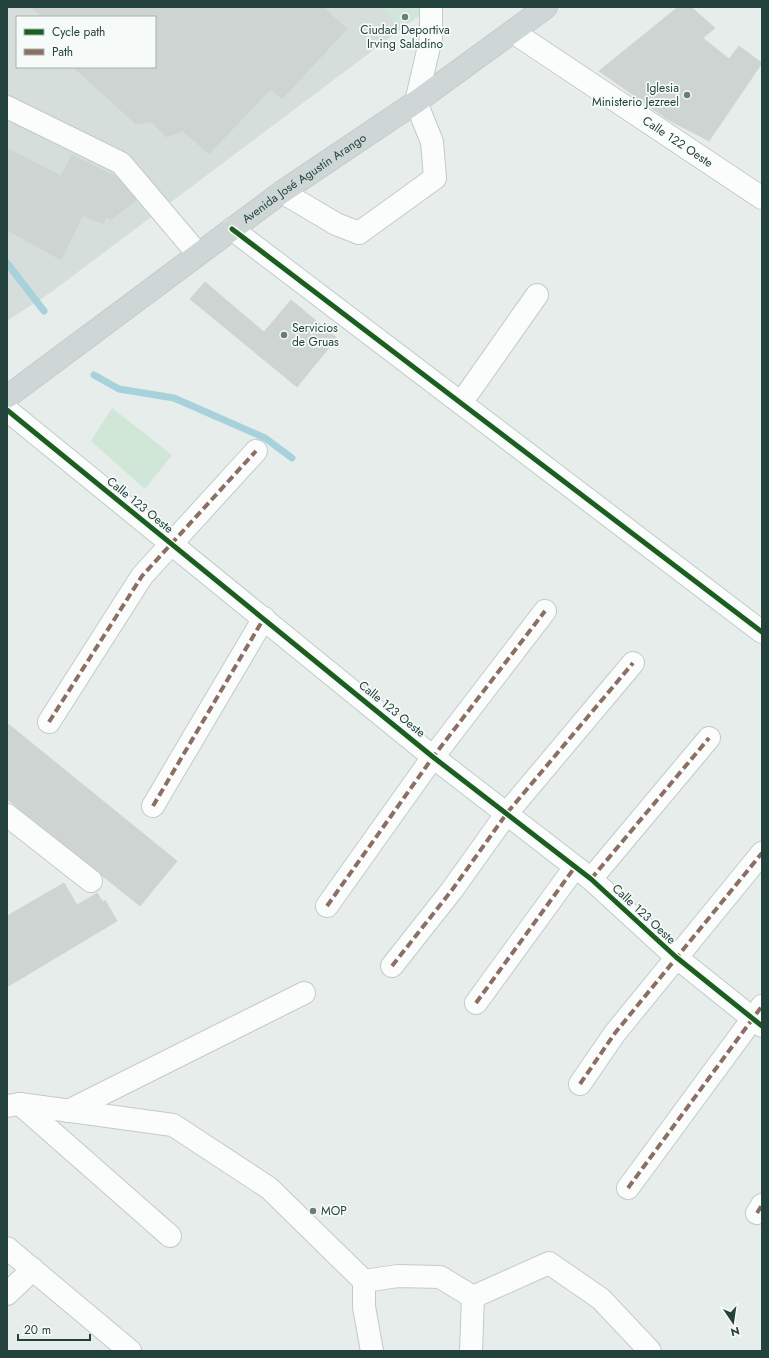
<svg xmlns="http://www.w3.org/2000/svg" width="769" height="1358" viewBox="0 0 769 1358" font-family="Jost,sans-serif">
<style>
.built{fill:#d5deda;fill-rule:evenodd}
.green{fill:#d0e6d7}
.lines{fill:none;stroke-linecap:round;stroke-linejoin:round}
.stream{stroke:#a7d2dc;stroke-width:7}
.building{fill:#ced4d2;stroke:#d0d6d3}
.minor-casing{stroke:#c4cac8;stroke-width:24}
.major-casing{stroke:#c2ccc9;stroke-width:24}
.minor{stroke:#fbfcfc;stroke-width:22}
.major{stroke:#ced7d5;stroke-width:22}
.quiet{stroke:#8d6e63;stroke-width:4;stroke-dasharray:8 4;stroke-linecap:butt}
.cycleway-casing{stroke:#f6fbf9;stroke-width:8}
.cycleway{stroke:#1b5e20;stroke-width:5}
.poi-dot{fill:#687e78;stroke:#f6fbf9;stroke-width:1.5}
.labels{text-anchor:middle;stroke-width:3.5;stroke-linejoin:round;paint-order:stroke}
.poi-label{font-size:12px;fill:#23423b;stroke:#f6fbf9;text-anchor:start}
.street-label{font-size:12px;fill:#23423b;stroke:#f6fbf9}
</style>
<rect width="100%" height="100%" fill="#e7edea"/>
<path class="built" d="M7,7H382L404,27L50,293L7,321ZM17,17H155V67H17Z"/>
<g class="green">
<polygon points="382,7 431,7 404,27"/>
<polygon points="112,408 172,455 145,489 91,441"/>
</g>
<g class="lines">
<g class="stream">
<polyline points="7,263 44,311"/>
<polyline points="94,375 119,389 174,398 265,438 292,458"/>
</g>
</g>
<g class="building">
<polygon points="31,7 300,7 183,131 166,137 151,122 136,124 73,67 155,67 155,17 42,17"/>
<polygon points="300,7 323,7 347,29 282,99 271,89 209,154 183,131"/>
<polygon points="678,7 691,7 715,28 703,38 729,59 739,46 762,63 709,141 667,119 599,71"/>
<polygon points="7,148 61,176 72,155 123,180 137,199 111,220 106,217 103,224 83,215 61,260 7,230"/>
<polygon points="205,282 264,332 291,300 337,338 297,387 190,299"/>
<polygon points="7,723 177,861 140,906 7,799"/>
<polygon points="64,883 77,905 97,893 103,902 105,900 117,921 7,987 7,916"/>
</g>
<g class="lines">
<g class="minor-casing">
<g id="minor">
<path id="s1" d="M513,32L762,198"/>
<polyline points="7,107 121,163 198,254"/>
<polyline points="282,192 336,224 359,233 435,178 432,142 416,102 431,38 431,7"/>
<polyline points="232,229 762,632"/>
<polyline points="461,403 537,295"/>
<polyline points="7,410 433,757 591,879 676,957 762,1026"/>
<polyline points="49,722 142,576 256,451"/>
<polyline points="153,806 264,618"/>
<polyline points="7,815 91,881"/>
<polyline points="591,879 709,738"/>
<polyline points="327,906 433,757 545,611"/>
<polyline points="392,966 452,890 507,813 633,663"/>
<polyline points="476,1003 575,867"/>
<polyline points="580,1084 615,1033 762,853"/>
<polyline points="20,1104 170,1236"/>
<polyline points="7,1106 20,1104 173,1125 269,1188 364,1281 364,1307 372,1351"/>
<polyline points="68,1111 304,993"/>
<polyline points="628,1188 762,1006"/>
<polyline points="757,1213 762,1205"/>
<polyline points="7,1248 130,1351"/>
<polyline points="364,1281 398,1276 440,1277 473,1297 471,1351"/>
<polyline points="7,1294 33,1269"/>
<polyline points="473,1297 549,1263 601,1299 650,1351"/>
</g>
</g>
<g class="major-casing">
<g id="major">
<path id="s2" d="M7,397L282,192L416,102L546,7"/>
</g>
</g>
<use href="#minor" class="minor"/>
<use href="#major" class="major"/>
<g class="quiet">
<polyline points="49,722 142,576 256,451"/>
<polyline points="153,806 264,618"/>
<polyline points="591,879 709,738"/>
<polyline points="327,906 433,757 545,611"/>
<polyline points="392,966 452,890 507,813 633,663"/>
<polyline points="476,1003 575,867"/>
<polyline points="580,1084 615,1033 762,853"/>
<polyline points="628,1188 762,1006"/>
<polyline points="757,1213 762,1205"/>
</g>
<g class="cycleway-casing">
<g id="cycleway">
<polyline points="232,229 762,632"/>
<polyline points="7,410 433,757 591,879 676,957 762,1026"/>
</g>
</g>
<use href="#cycleway" class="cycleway"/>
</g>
<g class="poi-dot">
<circle cx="405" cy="17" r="4"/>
<circle cx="687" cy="95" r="4"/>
<circle cx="284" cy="335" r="4"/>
<circle cx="313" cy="1211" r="4"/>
</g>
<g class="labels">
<g class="poi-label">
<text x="405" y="34" text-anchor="middle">Ciudad Deportiva<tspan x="405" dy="14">Irving Saladino</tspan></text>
<text x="679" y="92" text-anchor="end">Iglesia<tspan x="679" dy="14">Ministerio Jezreel</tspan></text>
<text x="292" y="332">Servicios<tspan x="292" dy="14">de Gruas</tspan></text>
<text x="321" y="1215">MOP</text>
</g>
<g class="street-label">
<text dy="4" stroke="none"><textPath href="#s1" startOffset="198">Calle 122 Oeste</textPath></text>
<text dy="4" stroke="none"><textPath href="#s2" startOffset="369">Avenida José Agustín Arango</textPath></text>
<text transform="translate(140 505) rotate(39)" y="4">Calle 123 Oeste</text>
<text transform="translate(392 709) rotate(39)" y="4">Calle 123 Oeste</text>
<text transform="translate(644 914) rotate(43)" y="4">Calle 123 Oeste</text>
</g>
</g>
<rect width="769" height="1358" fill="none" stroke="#23423b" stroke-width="16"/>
<rect x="16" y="16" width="140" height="52" fill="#f6fbf9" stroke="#a2b1ad"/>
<rect x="24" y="29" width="20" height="6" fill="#1b5e20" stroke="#a2b1ad"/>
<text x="52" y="36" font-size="12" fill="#23423b">Cycle path</text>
<rect x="24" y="49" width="20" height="6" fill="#8d6e63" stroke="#a2b1ad"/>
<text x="52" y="56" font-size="12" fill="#23423b">Path</text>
<g transform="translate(733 1322) rotate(167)" stroke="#f6fbf9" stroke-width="3" paint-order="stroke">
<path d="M0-3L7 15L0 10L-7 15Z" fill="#23423b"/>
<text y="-6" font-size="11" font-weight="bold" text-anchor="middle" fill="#23423b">N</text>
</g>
<path d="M18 1334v6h72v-6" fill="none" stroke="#23423b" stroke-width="2"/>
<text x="24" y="1334" font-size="12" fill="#23423b" stroke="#f6fbf9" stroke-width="3" paint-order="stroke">20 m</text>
</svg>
